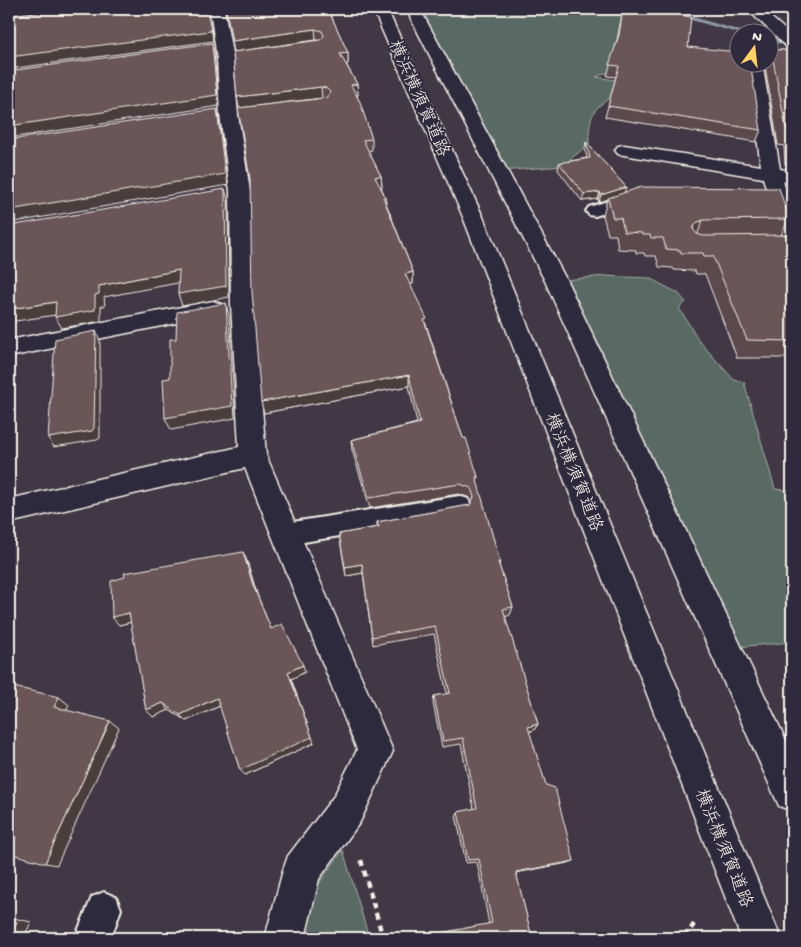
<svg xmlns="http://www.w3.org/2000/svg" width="801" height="947" viewBox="0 0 801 947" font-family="'Gochi Hand','Klee One',sans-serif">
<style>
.green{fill:#596b63;stroke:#a6aea6}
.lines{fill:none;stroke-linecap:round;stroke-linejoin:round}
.stream{fill:#9298a6;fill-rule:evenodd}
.lane-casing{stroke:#f4f1e8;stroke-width:4}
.street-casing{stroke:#f4f1e8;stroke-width:3}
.highway-casing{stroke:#f4f1e8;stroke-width:3}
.path{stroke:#f4f1e8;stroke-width:4.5;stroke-dasharray:6 5;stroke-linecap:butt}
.lane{fill:#2f2a3d;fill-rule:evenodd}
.street{fill:#2f2a3d;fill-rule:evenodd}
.highway{fill:#2f2a3d;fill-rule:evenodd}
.wall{fill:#5b494d;stroke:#f4f1e8}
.shaded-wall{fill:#4a3c3e;stroke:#f4f1e8}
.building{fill:#6a5559;stroke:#f4f1e8}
.labels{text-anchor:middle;stroke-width:4;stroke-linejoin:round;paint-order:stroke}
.street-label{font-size:18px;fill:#f4f1e8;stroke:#2f2a3d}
</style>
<rect width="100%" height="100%" fill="#413745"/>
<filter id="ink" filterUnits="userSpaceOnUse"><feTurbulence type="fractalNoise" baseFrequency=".02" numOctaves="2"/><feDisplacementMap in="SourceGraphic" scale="10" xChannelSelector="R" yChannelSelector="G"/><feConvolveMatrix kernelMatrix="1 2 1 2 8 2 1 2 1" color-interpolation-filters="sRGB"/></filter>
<g filter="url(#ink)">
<g class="green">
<path d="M413,9H614L622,13L625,24L611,71L596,77L622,81L620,92C592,108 589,113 589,144L562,166L500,171Z"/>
<polygon points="604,276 649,278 678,293 686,302 679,308 700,342 734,380 744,382 775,489 792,491 792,642 726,648 556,281"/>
<polygon points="343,850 369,938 300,938 307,900"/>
</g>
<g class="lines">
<g class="stream">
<polygon points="675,14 693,17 744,32 738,33 691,20 673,17 672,16"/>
<polygon points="768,37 792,43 792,47 768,41"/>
</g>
<g class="lane-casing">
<g id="lane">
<polygon points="636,192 642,193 644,197 642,201 595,216 589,215 586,211 589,207"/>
<polygon points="459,496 468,499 471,506 468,513 459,516 286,545 277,542 273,534 277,526 286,523"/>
<polygon points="104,892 116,897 121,909 111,938 75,938 92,897"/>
</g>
</g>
<g class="street-casing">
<g id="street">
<polygon points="210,9 224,9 233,59 238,115 250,191 253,304 266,455 393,751 360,822 319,879 305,938 265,938 283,870 288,856 334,796 357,750 245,468 9,523 9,499 239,447 231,304 230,191 220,115 217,59"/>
<polygon points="747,9 762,9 792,36 792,48 787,47"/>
<polygon points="746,62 762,62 780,169 792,171 792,183 783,181 792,209 792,244 785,243 782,238 763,178 624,155 618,154 615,150 618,146 624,145 761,166"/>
<polygon points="213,301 221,304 224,309 221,314 9,357 9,340"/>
</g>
</g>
<g class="highway-casing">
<g id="highway">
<polygon points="373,9 387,9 483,217 781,938 741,938 463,217"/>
<polygon points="406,9 420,9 567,281 792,753 792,811 779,806 545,281"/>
</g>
</g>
<g class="path">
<polyline points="361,860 383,938"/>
<polyline points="685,938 694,924"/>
</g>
<use href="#lane" class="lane"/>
<use href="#street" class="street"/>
<use href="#highway" class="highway"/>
</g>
<g class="wall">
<polygon points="328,9 348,53 348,64 346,64 357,84 358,95 357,96 372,139 372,150 368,151 381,176 382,187 381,187 385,196 386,203 413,272 413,284 410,284 427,327 463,438 478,477 477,482 500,562 499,565 513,607 510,615 505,617 538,724 534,730 529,732 546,785 574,861 568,863 516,873 532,938 441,938 440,933 489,924 477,862 466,863 456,816 458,812 474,809 461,744 442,747 433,703 434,696 447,694 434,634 373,645 363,573 346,576 339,534 377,527 377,522 470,505 471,503 470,498 459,494 370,508 352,450 351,440 417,423 409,386 264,413 286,102 317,40 234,52"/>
<polygon points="623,9 678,15 688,47 761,130 756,142 605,117 616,77 607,76 617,40"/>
<polygon points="771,49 792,51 792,165 785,164 784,146 778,145 765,66 766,62 768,62 768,56"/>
<polygon points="586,142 626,187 624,192 789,219 781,235 792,235 792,358 737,358 705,274 696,274 695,271 674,270 673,268 659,267 656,256 645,256 644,253 636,253 636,250 618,249 616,235 608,235 603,215 607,199 599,202 598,199 582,201 558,170 559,163 587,158 585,149"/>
<polygon points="247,561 257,594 271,629 305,672 291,679 314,743 245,775 240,770 220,706 186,721 169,710 153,717 146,710 131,622 119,625"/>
</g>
<g class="shaded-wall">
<polygon points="9,9 62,9 9,15"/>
<polygon points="207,9 209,9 213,41 9,69 9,57"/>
<polygon points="315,29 316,40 234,52 232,41"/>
<polygon points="212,43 214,54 219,106 9,138 9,126"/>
<polygon points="348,53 348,64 341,65 340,54"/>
<polygon points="357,84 358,95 352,96 351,85"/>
<polygon points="321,87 322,98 239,108 237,97"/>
<polygon points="217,109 219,120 228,185 9,223 9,210"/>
<polygon points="381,176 382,187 375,188 375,177"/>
<polygon points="626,187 624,194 599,202 601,195"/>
<polygon points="225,189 228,200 229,297 182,306 178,294"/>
<polygon points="600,192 598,199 582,201 584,194"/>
<polygon points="703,220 696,238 686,247 696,223"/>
<polygon points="179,270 183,282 104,297 105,306 101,306 101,321 62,328 55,317 95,295 99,286"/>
<polygon points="413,272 413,284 405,285 405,274"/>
<polygon points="56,302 62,314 9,322 9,309"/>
<polygon points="226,303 229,316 235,418 171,430 165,418"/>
<polygon points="96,331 100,341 100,438 97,440 54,447 48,438"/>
<polygon points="409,375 409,386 264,413 261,402"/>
<polygon points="243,552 247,561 257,594 253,585"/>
<polygon points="362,564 363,573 346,576 345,567"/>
<polygon points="129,613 136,621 119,625 112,617"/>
<polygon points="303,665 305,672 291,679 314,743 245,775 240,770 288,672"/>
<polygon points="59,697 69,705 65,714 54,707"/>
<polygon points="217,698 222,705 186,721 180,715"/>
<polygon points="163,703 169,710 153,717 146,710"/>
<polygon points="110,721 119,728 57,865 45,863"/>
<polygon points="538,724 534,730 524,733 528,727"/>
<polygon points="9,917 31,922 24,938 10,938"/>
</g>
<g class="building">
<polygon points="69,9 207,9 211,31 9,57 9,16"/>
<polygon points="226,9 328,9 348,53 340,54 357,84 351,85 360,102 372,139 363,140 381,176 375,177 385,196 383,197 413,272 405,274 427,319 424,320 463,438 466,438 478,477 476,477 500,562 498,562 513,607 503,609 538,724 528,727 546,785 555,788 574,861 516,872 532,938 442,938 441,933 492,923 479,859 468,860 458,812 477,808 463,738 443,741 434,696 450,693 435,626 372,637 362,564 345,567 339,534 379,527 377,522 470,505 474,497 471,488 460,484 369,498 351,440 420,423 409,375 261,402 252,292 250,179 238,108 326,98 330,92 326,88 321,87 237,97 233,52 320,40 324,36 322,31 315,29 232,41"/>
<polygon points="623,9 647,9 679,13 678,15 691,17 688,47 738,52 738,62 750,62 761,130 608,106 619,66 609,65 619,35"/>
<polygon points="212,43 217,95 9,126 9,71"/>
<polygon points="771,49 792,51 792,130 792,129 786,128"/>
<polygon points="217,109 225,174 9,210 9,140"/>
<polygon points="586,142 626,187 601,195 600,192 584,194 559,163 590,158"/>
<polygon points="641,187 779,188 789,219 703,220 696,223 693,229 697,234 704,236 792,235 792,341 747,340 713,256 704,256 703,253 681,253 680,250 666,249 663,238 651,238 650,235 642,235 642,233 624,232 621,218 613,218 608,198"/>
<polygon points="225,189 226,286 178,294 179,270 99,286 99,294 95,295 95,310 55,317 56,302 9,309 9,226"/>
<polygon points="226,303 232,406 165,418 163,379 170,378 170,339 176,339 177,312"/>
<polygon points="96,331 94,428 92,431 48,438 55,339"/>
<polygon points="243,552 253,585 271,629 282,624 303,665 288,672 312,737 240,770 217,698 180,715 163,703 146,710 129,613 112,617 111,581 125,577 124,573"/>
<polygon points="9,686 59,697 54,707 110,721 45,863 9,853"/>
<polygon points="9,920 17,922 10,938 9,938"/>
</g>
</g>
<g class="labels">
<g class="street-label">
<text transform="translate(420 98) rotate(66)" y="6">横浜横須賀道路</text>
<text transform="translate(575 472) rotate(68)" y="6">横浜横須賀道路</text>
<text transform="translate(725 848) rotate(68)" y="6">横浜横須賀道路</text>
</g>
</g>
<rect width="801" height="947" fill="none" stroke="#2f2a3d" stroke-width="30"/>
<rect x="15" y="15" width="771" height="917" fill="none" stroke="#f4f1e8" stroke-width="2" filter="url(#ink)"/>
<g transform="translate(754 48) rotate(15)"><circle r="24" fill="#2f2a3d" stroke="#7e7a81"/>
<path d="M0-4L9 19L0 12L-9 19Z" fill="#ffd166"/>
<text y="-8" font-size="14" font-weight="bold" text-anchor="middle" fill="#f4f1e8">N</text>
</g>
</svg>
